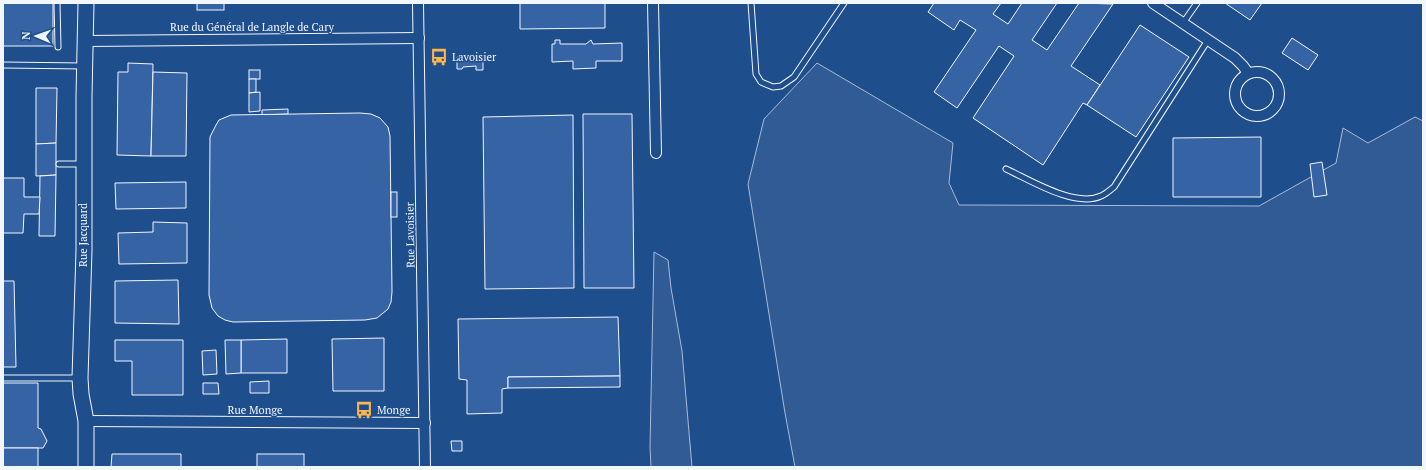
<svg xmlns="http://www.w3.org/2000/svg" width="1426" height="470" viewBox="0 0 1426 470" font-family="'PT Serif',serif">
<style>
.green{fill:#305b95;stroke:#a8bbd7}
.building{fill:#3563a3;stroke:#f2f6ff}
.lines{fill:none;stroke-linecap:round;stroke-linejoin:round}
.lane-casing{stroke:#f2f6ff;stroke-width:7}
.street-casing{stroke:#f2f6ff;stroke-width:12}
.secondary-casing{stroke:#f2f6ff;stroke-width:17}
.lane{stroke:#1f4e8c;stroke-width:5}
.street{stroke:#1f4e8c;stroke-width:10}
.secondary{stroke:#1f4e8c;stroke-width:15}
.labels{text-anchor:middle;stroke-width:3;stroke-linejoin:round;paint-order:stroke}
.street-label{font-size:11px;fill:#f2f6ff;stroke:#1f4e8c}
.poi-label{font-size:11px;fill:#f2f6ff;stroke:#1f4e8c;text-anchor:start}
</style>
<rect width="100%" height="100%" fill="#1f4e8c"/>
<g class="green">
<polygon points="817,63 953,143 949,183 959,205 1259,206 1336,163 1343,128 1368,143 1415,117 1423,121 1423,467 795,467 785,413 748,184 764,119"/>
<polygon points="654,252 668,260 671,288 682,351 692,467 651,467 650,447"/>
</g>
<g class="building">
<rect x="3" y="3" width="50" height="43"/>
<rect x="197" y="3" width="27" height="7"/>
<polygon points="520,3 605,3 605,28 520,29"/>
<polygon points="934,3 1001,3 993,14 1008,24 1022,3 1057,3 1032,40 1047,50 1079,3 1113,4 1071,66 1100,85 1087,105 1083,103 1043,165 973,118 1014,56 999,46 957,108 934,92 976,30 960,20 954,30 928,12"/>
<polygon points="1225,3 1262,3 1250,20"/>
<polygon points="1140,25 1189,57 1136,137 1087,105"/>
<polygon points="1292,38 1318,55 1308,70 1282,53"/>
<polygon points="555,40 560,40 560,44 586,44 591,40 593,44 622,43 622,61 596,61 596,68 573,69 573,61 552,62 552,44 555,44"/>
<polygon points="457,57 483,57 483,70 476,70 476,66 463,67 462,69 457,69"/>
<polygon points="128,63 153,64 151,156 117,155 118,72 128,72"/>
<rect x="249" y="70" width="11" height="9"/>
<polygon points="153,72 187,73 186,156 151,156"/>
<polygon points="249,79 256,79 256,92 249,93"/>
<polygon points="36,88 57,88 56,143 36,144"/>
<polygon points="260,92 260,111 249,112 249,93"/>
<polygon points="288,109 288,114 262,115 262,110"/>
<polygon points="360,113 371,114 380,118 388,127 390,136 392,292 391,302 388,309 377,318 365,320 233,322 225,320 218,316 212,308 209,295 210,137 216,125 219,120 231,115"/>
<polygon points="583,114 632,114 634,288 584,288"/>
<polygon points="573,115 574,288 485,289 483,117"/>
<polygon points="1261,137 1261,197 1173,197 1173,138"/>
<polygon points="56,143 56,175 36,176 36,144"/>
<polygon points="1322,162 1327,195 1314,197 1310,164"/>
<polygon points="56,175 55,236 39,236 40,176"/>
<polygon points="3,178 24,178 24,197 40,197 39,214 24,214 23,233 3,233"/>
<polygon points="186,182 186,208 116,209 115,183"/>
<rect x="391" y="192" width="6" height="25"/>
<polygon points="153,222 187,223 187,263 119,264 118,233 153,232"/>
<polygon points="178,280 179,324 115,323 115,281"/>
<polygon points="3,281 14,281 16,367 3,367"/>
<polygon points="618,317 620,376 508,377 508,388 502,389 502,413 467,414 467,380 459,379 458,319"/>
<polygon points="384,338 384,391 333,391 332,339"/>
<polygon points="287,339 287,373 241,373 241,340"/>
<polygon points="115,340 183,340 183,395 132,395 132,361 115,361"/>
<polygon points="225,340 241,340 241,373 226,374"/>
<polygon points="216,350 217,374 203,375 202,351"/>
<polygon points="620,376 620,387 508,388 508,377"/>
<polygon points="269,381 269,393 250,393 250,382"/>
<polygon points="3,383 38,383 38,428 41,429 47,441 43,448 3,448"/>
<polygon points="203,383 218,383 219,394 203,394"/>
<polygon points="451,441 462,441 462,451 452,451"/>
<rect x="3" y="448" width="35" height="19"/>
<polygon points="112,454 181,454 181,467 111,467"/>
<rect x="257" y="454" width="47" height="13"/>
</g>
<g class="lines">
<g class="lane-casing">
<g id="lane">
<polyline points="57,3 58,47"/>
<polyline points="751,3 756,74 761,82 773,87 781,86 794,77 844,3"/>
<polyline points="1183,23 1197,3"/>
<polyline points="3,65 84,66"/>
<polyline points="59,164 83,164"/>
<path d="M1006,169C1030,180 1075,208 1101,196C1106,194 1110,190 1114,187L1208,40"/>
<polyline points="3,378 78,378"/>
</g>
</g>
<g class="street-casing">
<g id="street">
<polyline points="418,3 425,467"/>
<polyline points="653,3 656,153"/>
<polyline points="1153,3 1235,58 1243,66 1248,73"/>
<polyline points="85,41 419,38"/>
<circle cx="1257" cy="94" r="22"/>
<polyline points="86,421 425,423"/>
</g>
</g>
<g class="secondary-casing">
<polyline id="secondary" points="86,467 86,421 81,394 80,378 84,251 84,96 86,3"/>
</g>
<use href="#lane" class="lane"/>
<use href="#street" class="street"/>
<use href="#secondary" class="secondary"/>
</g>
<defs>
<g id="bus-bare" transform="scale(1.38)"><path d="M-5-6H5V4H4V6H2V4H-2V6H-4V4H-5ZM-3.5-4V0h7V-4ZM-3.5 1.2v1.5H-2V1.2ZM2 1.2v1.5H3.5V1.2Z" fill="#ffb74d" stroke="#1f4e8c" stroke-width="2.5" paint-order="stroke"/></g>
</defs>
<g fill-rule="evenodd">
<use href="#bus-bare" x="439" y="57"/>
<use href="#bus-bare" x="364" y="410"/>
</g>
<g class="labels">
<g class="street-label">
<text x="252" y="31">Rue du Général de Langle de Cary</text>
<text transform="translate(83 235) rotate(-90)" y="4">Rue Jacquard</text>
<text transform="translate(410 235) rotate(-91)" y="4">Rue Lavoisier</text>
<text x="255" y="414">Rue Monge</text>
</g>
<g class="poi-label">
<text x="452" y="61">Lavoisier</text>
<text x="377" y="414">Monge</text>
</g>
</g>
<rect width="1426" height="470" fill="none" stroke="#f2f6ff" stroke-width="8"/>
<g transform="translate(36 36) rotate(272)" stroke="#1f4e8c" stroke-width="3" paint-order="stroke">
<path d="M0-3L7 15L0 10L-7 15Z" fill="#f2f6ff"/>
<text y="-6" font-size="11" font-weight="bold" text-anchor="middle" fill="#f2f6ff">N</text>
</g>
</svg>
